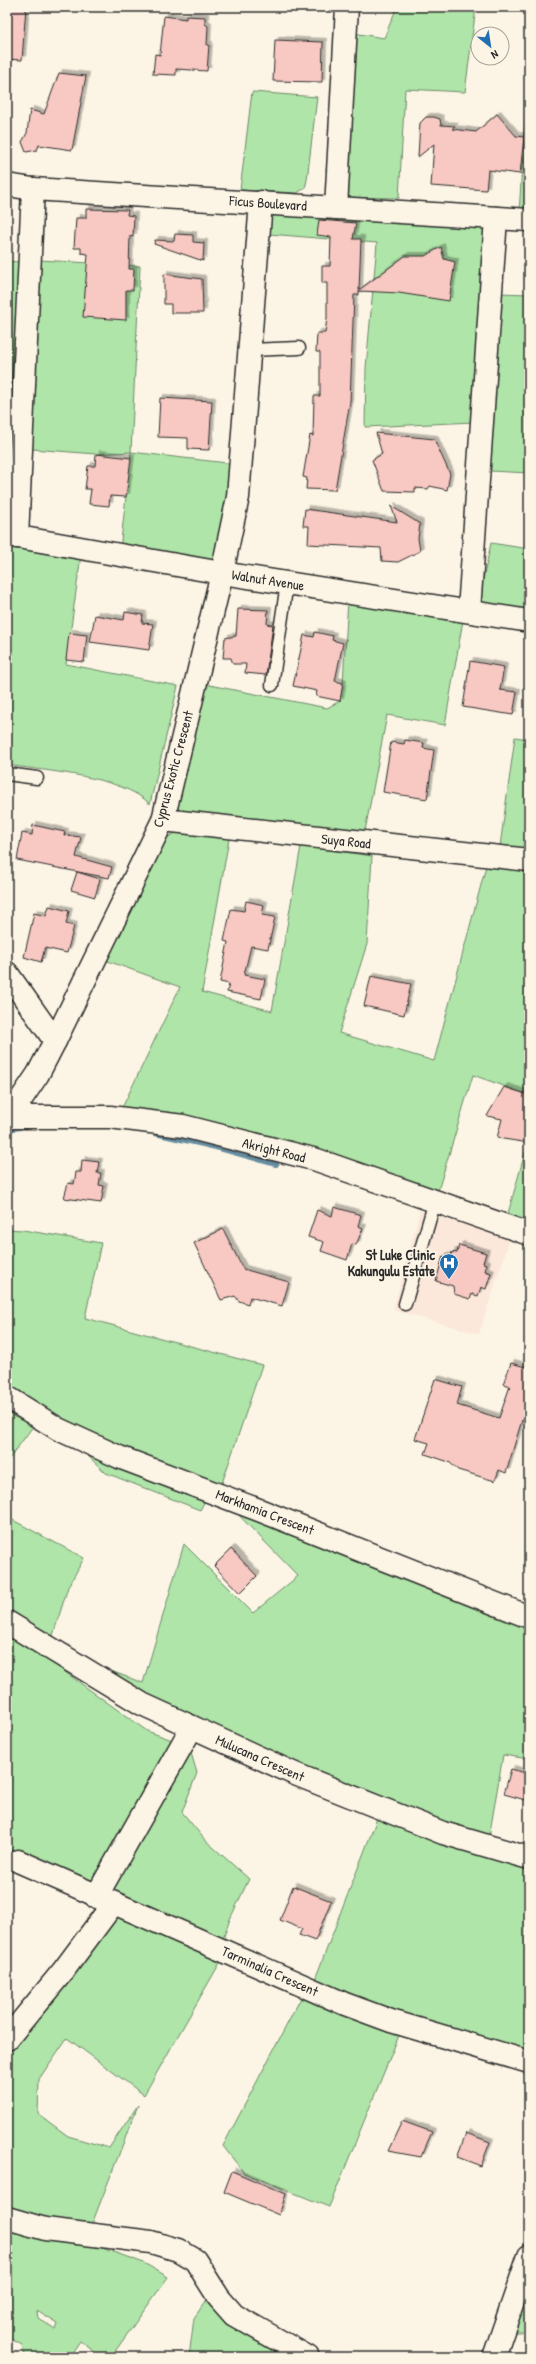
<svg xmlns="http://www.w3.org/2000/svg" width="536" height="2364" viewBox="0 0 536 2364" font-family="'Patrick Hand',sans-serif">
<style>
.built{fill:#fbe8da}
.green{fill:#afe5a8;stroke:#6d886a;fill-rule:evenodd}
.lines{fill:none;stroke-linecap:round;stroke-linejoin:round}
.stream{stroke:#658c9f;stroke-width:6}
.building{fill:#f8c8c2;stroke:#2b2b2b;filter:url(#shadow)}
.lane-casing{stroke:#2b2b2b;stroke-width:15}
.street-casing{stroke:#2b2b2b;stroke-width:25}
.secondary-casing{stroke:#2b2b2b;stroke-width:25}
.lane{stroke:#fcf5e5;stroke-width:12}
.street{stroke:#fcf5e5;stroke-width:22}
.secondary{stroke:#fcf5e5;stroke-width:22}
.labels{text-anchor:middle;stroke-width:3.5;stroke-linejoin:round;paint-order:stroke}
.street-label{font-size:14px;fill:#2b2b2b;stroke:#fcf5e5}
.poi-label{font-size:14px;font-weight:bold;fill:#2b2b2b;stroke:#fcf5e5;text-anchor:end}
</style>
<defs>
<filter id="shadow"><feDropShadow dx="3.5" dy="-3.5" stdDeviation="0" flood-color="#0004"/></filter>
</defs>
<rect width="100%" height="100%" fill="#fcf5e5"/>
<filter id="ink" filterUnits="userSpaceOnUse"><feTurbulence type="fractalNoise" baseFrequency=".025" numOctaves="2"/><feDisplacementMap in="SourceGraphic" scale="8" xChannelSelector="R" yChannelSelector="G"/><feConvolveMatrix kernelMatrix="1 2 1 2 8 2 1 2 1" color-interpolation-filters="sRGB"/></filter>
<g filter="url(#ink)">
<polygon class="built" points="420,1211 510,1239 479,1334 393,1310"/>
<g class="green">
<polygon points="397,7 476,7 465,92 405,89 399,198 336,197 328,184 326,169 342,89 347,32 384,38"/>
<polygon points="252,92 317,97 307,180 305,188 297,193 240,190"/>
<polygon points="526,99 529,99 529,215 519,214"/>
<polygon points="276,214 483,227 491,232 475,422 365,427 366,368 377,243 269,234 271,219"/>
<polygon points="40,260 140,266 131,452 236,464 215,564 120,550 131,452 96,454 19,448"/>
<polygon points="7,261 19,262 11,386 7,385"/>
<polygon points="498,293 529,294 529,473 490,471"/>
<path d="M7,543L81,555L66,664L178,686L150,804C122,776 46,771 7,765Z"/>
<polygon points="491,543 529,549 529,613 478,603"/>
<polygon points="348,599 463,620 445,725 387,715 365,831 182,811 170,804 204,684 327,708 340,701 343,683"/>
<polygon points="515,737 529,739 529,851 500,846"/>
<polygon points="188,831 229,839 202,992 272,1011 301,846 372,856 367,944 339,1033 434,1061 486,866 529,871 529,1095 473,1075 437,1194 266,1135 121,1110 180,987 102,959 157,844 173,834"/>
<polygon points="529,1138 529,1224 507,1217"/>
<polygon points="7,1229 23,1230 101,1243 85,1318 262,1365 220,1489 80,1441 7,1386"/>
<polygon points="7,1411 14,1417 34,1425 7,1462"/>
<polygon points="88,1456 207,1497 200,1510 106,1473"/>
<polygon points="227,1503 529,1627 529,1759 503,1755 489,1838 156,1723 143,1715 105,1684 111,1671 143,1683 184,1544 253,1613 298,1576"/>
<polygon points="7,1517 84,1558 68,1587 50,1645 7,1621"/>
<polygon points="7,1636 19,1639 147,1731 189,1746 197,1773 182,1812 205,1840 249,1879 230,1919 220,1948 7,1863"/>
<polygon points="378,1816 529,1865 529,2056 312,1987"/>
<path d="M97,1908L221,1961L144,2095L67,2038L39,2079L38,2114L68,2136L109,2148L138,2105L85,2242L144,2263L168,2277L111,2357H101L80,2341L69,2357H24L22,2345L7,2337V2047ZM37,2311L58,2324L56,2330L38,2318Z"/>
<polygon points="302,1996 402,2028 329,2207 244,2173 223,2146"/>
<polygon points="529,2295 529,2332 511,2332"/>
<polygon points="205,2302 297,2357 189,2357 194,2318"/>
</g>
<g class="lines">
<g class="stream">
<polyline points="7,1129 20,1127"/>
<polyline points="155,1133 216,1147 276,1164"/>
</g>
</g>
<g class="building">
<polygon points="7,7 26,7 22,60 7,59"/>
<polygon points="164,16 186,19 186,16 205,17 205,24 208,26 207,45 209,45 207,71 176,69 176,75 153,74 155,54 160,55"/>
<polygon points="275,40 323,42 322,82 273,81"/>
<polygon points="59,73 86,76 72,150 39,145 37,150 26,152 22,142 27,133 30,110 44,114"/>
<polygon points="497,114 516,136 524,137 520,174 488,170 486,190 431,186 434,144 418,157 420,123 426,117 434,117 440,119 441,125 455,126 452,129 476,132"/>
<polygon points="86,209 128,210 127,215 134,216 133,237 130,236 129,269 134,269 133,290 126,290 126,320 83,317 88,254 81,253 81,248 74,248 76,218 86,218"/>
<polygon points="319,220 356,223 353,239 361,239 359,290 405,256 425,256 441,247 444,259 455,262 449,301 399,293 359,291 359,295 354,295 350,402 335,490 306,489 307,478 303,477 310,435 313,436 314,396 320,396 320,352 316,352 317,333 325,333 327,318 327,283 322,283 322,266 330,266 331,237 317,235"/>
<polygon points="175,234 193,235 193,242 204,243 203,261 154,244 155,240 174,241"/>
<polygon points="164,274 202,279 203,313 171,313 171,304 164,304"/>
<polygon points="160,398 212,401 209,450 188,449 188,438 158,437"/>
<polygon points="376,433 434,439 450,474 447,490 430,486 428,489 415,488 415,492 384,491 372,460 382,454"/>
<polygon points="96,454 131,458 126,497 110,496 109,506 89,504 91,489 85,489 88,466 95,466"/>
<polygon points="391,506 420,524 418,538 420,551 398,562 382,561 381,548 308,544 309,526 303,526 305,509 397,522"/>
<polygon points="238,609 268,610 267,624 273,625 266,675 245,673 246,664 233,664 231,658 223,658 225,638 236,636"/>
<polygon points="125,612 143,615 142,623 153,624 149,650 90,642 95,615 124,620"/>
<polygon points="315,632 333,636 332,640 343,643 335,681 343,683 340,701 316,696 317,691 293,686 304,635 314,637"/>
<polygon points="69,633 87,635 84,662 66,660"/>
<polygon points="470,661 504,667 500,690 517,692 513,715 463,707"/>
<polygon points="405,740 424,743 423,748 434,750 427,799 383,792 391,742 404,744"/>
<polygon points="33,825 65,832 64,835 81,837 76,857 112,867 109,878 17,860 22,833 32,835"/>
<polygon points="77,872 100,879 95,897 71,890"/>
<polygon points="246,901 264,905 262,915 275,917 268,949 251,946 244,975 265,979 261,999 227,992 229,984 220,982 228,942 224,941 231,909 244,911"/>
<polygon points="49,906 69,911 66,924 74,926 67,953 45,948 41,962 24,957 34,913 46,916"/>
<polygon points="371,976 411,984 404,1015 364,1006"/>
<polygon points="504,1087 529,1095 529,1143 497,1138 502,1119 487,1116"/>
<polygon points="82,1160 99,1162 97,1173 101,1173 99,1185 104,1186 101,1203 64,1198 68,1183 74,1184 76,1172 81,1172"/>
<polygon points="334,1207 361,1215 358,1226 363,1228 356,1245 352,1244 347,1260 321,1251 324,1242 308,1237 317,1210 332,1216"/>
<polygon points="223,1229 243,1269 289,1282 282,1306 250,1297 248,1304 239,1301 235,1296 221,1300 194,1243"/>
<polygon points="459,1245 486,1253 483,1263 487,1264 485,1271 491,1273 486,1289 481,1287 478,1296 472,1294 470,1299 454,1294 453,1286 436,1281 443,1256 450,1258 452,1252 457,1253"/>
<polygon points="511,1363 529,1368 529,1422 522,1420 506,1473 499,1470 495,1481 458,1470 449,1462 425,1454 429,1443 415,1439 435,1379 462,1387 457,1405 499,1418 510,1386 503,1384"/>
<polygon points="231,1549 257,1576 240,1593 214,1566"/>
<polygon points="511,1769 529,1774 529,1801 504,1794"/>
<polygon points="293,1886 331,1901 315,1941 299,1935 302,1929 280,1920"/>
<polygon points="402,2121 432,2132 421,2157 388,2151"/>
<polygon points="466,2133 490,2142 481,2166 457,2157"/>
<polygon points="232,2171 286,2194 279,2215 224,2192"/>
</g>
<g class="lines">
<g class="lane-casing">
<g id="lane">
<polyline points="250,350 299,348"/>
<polyline points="272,685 287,583"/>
<polyline points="7,774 37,778"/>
<polyline points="405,1304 435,1201"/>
</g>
</g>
<g class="street-casing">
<g id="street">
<polyline points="7,185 33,189 529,220"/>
<polyline points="336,208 347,7"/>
<polyline points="7,535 222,573 529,621"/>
<polyline points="17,537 33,189"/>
<polyline points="469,611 496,218"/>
<polyline points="163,820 529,860"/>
<polyline points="7,973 55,1041 38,1074 9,1117"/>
<polyline points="55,1041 163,820 222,573 238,497 261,202"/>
<polyline points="7,1397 58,1429 119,1457 259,1510 529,1617"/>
<polyline points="7,1622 142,1704 295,1774 443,1833 529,1858"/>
<polyline points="18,1861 345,2004 391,2021 529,2062"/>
<polyline points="96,1897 192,1727"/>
<polyline points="7,2039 63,1971 113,1904"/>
<polyline points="7,2218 45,2229 151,2242 178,2250 195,2260 219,2298 234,2315 308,2357"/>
<polyline points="494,2357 529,2256"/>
</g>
</g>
<g class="secondary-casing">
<polyline id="secondary" points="7,1117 110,1117 183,1126 317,1160 529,1234"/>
</g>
<use href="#lane" class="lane"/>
<use href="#street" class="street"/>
<use href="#secondary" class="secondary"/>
</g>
</g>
<defs>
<g id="hospital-pin" transform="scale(1)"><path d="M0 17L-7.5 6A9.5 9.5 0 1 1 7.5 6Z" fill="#1f6fb2" stroke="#fcf5e5"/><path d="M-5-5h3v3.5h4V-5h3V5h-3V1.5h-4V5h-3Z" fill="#fff"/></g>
</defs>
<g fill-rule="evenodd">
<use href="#hospital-pin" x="449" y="1263"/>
</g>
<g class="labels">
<g class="street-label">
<text transform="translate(268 203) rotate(4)" y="5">Ficus Boulevard</text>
<text transform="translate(268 580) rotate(9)" y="5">Walnut Avenue</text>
<text transform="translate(173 769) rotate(-75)" y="5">Cyprus Exotic Crescent</text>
<text transform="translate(346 841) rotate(6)" y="5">Suya Road</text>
<text transform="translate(274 1150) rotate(14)" y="5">Akright Road</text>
<text transform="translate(265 1512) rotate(21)" y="5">Markhamia Crescent</text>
<text transform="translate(260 1758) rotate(24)" y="5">Mulucana Crescent</text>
<text transform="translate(270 1971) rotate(24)" y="5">Tarminalia Crescent</text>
</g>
<g class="poi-label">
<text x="435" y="1260">St Luke Clinic<tspan x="435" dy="16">Kakungulu Estate</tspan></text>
</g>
</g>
<rect width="536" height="2364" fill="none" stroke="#fcf5e5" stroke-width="24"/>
<rect x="12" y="12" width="512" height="2340" fill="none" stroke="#2b2b2b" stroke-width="1.5" filter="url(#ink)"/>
<g transform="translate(490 46) rotate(150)"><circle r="19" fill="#fcf5e5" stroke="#a8a49b"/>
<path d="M0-3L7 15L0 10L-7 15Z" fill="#1f6fb2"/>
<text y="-6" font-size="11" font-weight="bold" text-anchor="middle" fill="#2b2b2b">N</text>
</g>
</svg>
